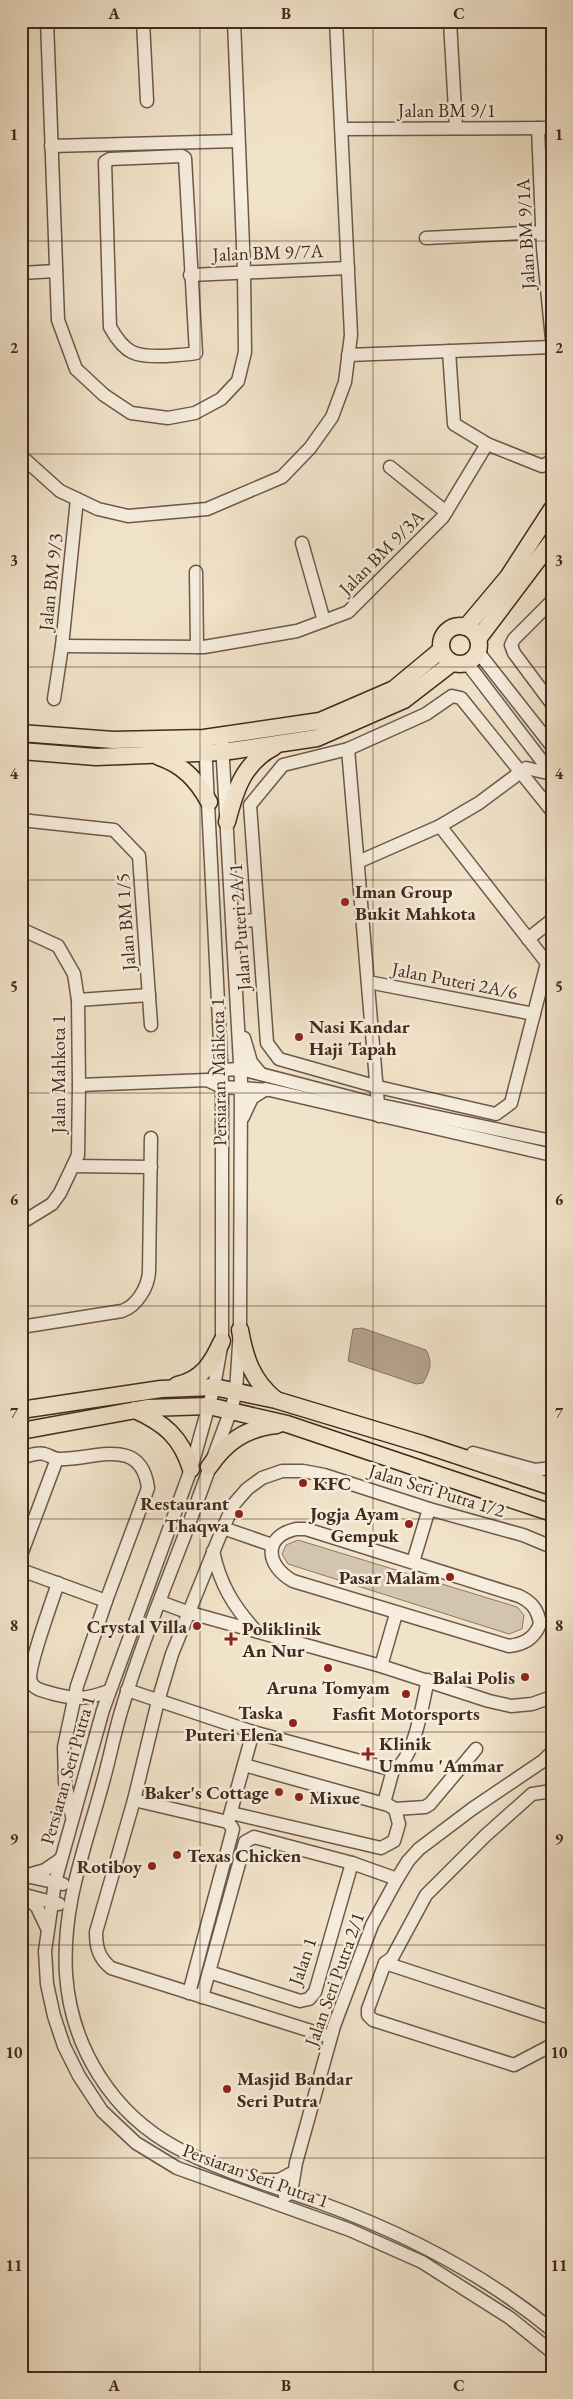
<svg xmlns="http://www.w3.org/2000/svg" width="573" height="2399" viewBox="0 0 573 2399" font-family="'EB Garamond',serif">
<style>
.green{fill:#d3c4ad;stroke:#8b7765}
.water{fill:#b6a48f;stroke:#887361}
.lines{fill:none;stroke-linecap:round;stroke-linejoin:round}
.minor-casing{stroke:#6e5848;stroke-width:15}
.major-casing{stroke:#432a1d;stroke-width:19}
.minor{stroke:#f6eddd;stroke-width:12}
.major{stroke:#f1e3ca;stroke-width:16}
.grid{fill:none;stroke:#432a1d;stroke-width:1;stroke-opacity:0.55}
.poi-dot{fill:#8f2418;stroke:#f6eddd;stroke-width:2}
.labels{text-anchor:middle;stroke-width:5;stroke-linejoin:round;paint-order:stroke}
.street-label{font-size:19px;fill:#432a1d;stroke:#f6eddd}
.poi-label{font-size:19px;font-weight:bold;fill:#432a1d;stroke:#f6eddd;text-anchor:start}
.neatline{fill:none;stroke:#432a1d;stroke-width:2}
.grid-label{font-size:16px;text-anchor:middle;font-weight:bold;fill:#432a1d}
</style>
<rect width="100%" height="100%" fill="#f1e3ca"/>
<filter id="stains"><feTurbulence type="fractalNoise" baseFrequency=".004" numOctaves="4"/><feColorMatrix values="0 0 0 0 .2 0 0 0 0 .09 0 0 0 0 .02 0 0 0 .5 -.17"/></filter>
<radialGradient id="worn" r=".72"><stop offset=".6" stop-color="#630" stop-opacity="0"/><stop offset="1" stop-color="#630" stop-opacity=".3"/></radialGradient>
<polygon class="green" points="298,1540 517,1607 524,1615 522,1629 509,1634 288,1564 282,1554 286,1545"/>
<path class="water" d="M362,1328L426,1350C433,1362 430,1371 423,1383L416,1384L348,1361L353,1329Z"/>
<g class="lines">
<g class="minor-casing">
<g id="minor">
<polyline points="47,21 58,320 76,369 104,395 131,413 168,418 195,413 221,399 238,381 245,352 244,271 234,21"/>
<polyline points="143,21 147,101"/>
<polyline points="450,21 456,128"/>
<polyline points="538,128 543,248 552,339"/>
<polyline points="343,129 552,128"/>
<polyline points="51,146 238,141"/>
<path d="M182,156L185,158L196,353C186,355 175,355 165,356C135,357 125,354 110,327L105,162L110,159Z"/>
<polyline points="426,238 543,232"/>
<polyline points="21,273 56,271"/>
<polyline points="190,275 348,268"/>
<polyline points="449,351 454,424 487,444 542,466 552,461"/>
<polyline points="348,355 552,347"/>
<polyline points="21,456 60,491 98,509 128,516 207,509 282,477 310,448 332,417 345,382 351,335 336,21"/>
<polyline points="390,467 446,512"/>
<polyline points="302,543 324,621"/>
<polyline points="196,572 197,647"/>
<polyline points="552,601 514,639 511,645 514,653 552,704"/>
<polyline points="62,646 204,647 297,631 348,612 443,517 487,444"/>
<polyline points="478,652 552,746"/>
<polyline points="467,663 552,774"/>
<polyline points="54,699 62,646 77,499"/>
<path d="M222,743L241,1081L240,1330L236,1391L231,1410C215,1452 200,1495 184,1537C163,1592 140,1648 123,1705C115,1730 110,1757 103,1782C85,1849 62,1904 66,1974C71,2048 113,2114 177,2148C223,2172 273,2186 321,2203C404,2233 484,2274 552,2330"/>
<polyline points="205,744 222,1081 222,1341 214,1387 191,1469 103,1710 55,1882 45,1951 47,1984 54,2016 64,2046 79,2076 102,2111 136,2143 177,2168 350,2230 422,2262 510,2318 552,2352"/>
<polyline points="348,749 379,1116"/>
<polyline points="21,820 114,830 139,856 151,1025"/>
<polyline points="440,826 547,963 511,1103 496,1114 378,1087 279,1059 267,1043 250,805 283,765 348,749 426,714 452,696 461,698 552,811"/>
<polyline points="358,862 440,826 479,803 526,768 552,774"/>
<polyline points="21,929 58,946 74,974 78,1000 79,1085 78,1155 60,1193 52,1204 21,1223"/>
<polyline points="233,933 243,921 257,920"/>
<polyline points="528,939 552,920"/>
<polyline points="368,982 534,1014"/>
<polyline points="78,1000 149,995"/>
<polyline points="244,1038 251,1062 261,1074"/>
<polyline points="215,1074 222,1070 241,1069 380,1105 552,1141"/>
<polyline points="79,1085 207,1080 222,1087 270,1090 552,1155"/>
<polyline points="243,1117 252,1098 266,1089"/>
<polyline points="73,1166 151,1167"/>
<path d="M21,1327L122,1311C137,1306 148,1287 149,1272L151,1138"/>
<polyline points="473,1453 535,1470 552,1468"/>
<path d="M21,1458C28,1456 37,1452 44,1454C49,1455 54,1459 59,1459C94,1460 141,1435 148,1488L106,1601L77,1686L64,1747L65,1782L72,1816"/>
<polyline points="223,1528 272,1545"/>
<path d="M296,1529H306L519,1596C532,1602 538,1610 540,1624C534,1639 524,1644 509,1646L293,1581C266,1566 262,1537 296,1529Z"/>
<path d="M213,1551C220,1584 233,1606 256,1631"/>
<polyline points="21,1555 57,1459"/>
<polyline points="413,1562 429,1509"/>
<polyline points="21,1570 106,1601"/>
<path d="M58,1583C53,1599 26,1671 31,1682C35,1691 46,1691 54,1694C77,1700 87,1699 109,1691"/>
<polyline points="160,1602 187,1612 381,1666 489,1701 511,1706 532,1704 552,1697"/>
<polyline points="381,1666 396,1614"/>
<polyline points="127,1690 253,1732 393,1770"/>
<path d="M393,1770C415,1760 422,1704 428,1680"/>
<polyline points="552,1791 532,1794 485,1836 426,1895 392,1958 385,1963 368,2009 368,2015 373,2020 514,2065 552,2045"/>
<polyline points="134,1800 228,1822 253,1732"/>
<polyline points="384,1803 393,1770"/>
<polyline points="395,1809 425,1807 430,1804 476,1749"/>
<polyline points="231,1813 381,1848 394,1841 399,1824 395,1809 388,1805 244,1765"/>
<polyline points="21,1875 63,1884"/>
<polyline points="28,1875 45,1870 61,1859"/>
<polyline points="21,1894 59,1904"/>
<polyline points="25,1896 37,1907 47,1928"/>
<polyline points="385,1963 552,2018"/>
<polyline points="209,1972 300,2001 309,1999 315,1992 352,1863"/>
<polyline points="189,1993 233,1829 228,1822"/>
<polyline points="202,1997 245,1842 254,1837 352,1863 397,1879"/>
<path d="M330,2037L111,1968C99,1958 96,1948 96,1932L134,1800L158,1701L172,1654L223,1528L234,1504L247,1489L262,1478L282,1471H303L324,1475L429,1509L523,1535L552,1547"/>
<polyline points="262,2180 279,2180 290,2174"/>
<polyline points="285,2196 291,2193 296,2163 334,2026 372,1925 397,1879 408,1861 419,1849 472,1809 543,1761 552,1752"/>
</g>
</g>
<g class="major-casing">
<g id="major">
<circle cx="460" cy="645" r="19"/>
<polyline points="466,627 508,577 552,509"/>
<polyline points="478,639 552,541"/>
<polyline points="21,733 113,740 204,738 320,721 394,689 441,650"/>
<polyline points="21,751 96,757 223,752 317,738 404,700 452,663"/>
<path d="M159,757C183,765 197,780 209,802"/>
<path d="M227,822C235,791 243,763 274,747"/>
<path d="M240,1330C245,1358 252,1380 275,1399"/>
<path d="M177,1385C202,1380 212,1363 222,1341"/>
<polyline points="21,1410 161,1389 214,1387 276,1400 422,1444 552,1487"/>
<path d="M135,1410C164,1423 181,1437 191,1469"/>
<polyline points="21,1431 147,1408 209,1406 287,1424 552,1513"/>
<path d="M209,1467C226,1442 246,1428 277,1425"/>
</g>
</g>
<use href="#minor" class="minor"/>
<use href="#major" class="major"/>
</g>
<path class="grid" d="M200,21V2378M373,21V2378M21,241H552M21,454H552M21,667H552M21,880H552M21,1093H552M21,1306H552M21,1519H552M21,1732H552M21,1945H552M21,2158H552"/>
<g class="poi-dot">
<circle cx="345" cy="902" r="5"/>
<circle cx="299" cy="1037" r="5"/>
<circle cx="303" cy="1483" r="5"/>
<circle cx="239" cy="1514" r="5"/>
<circle cx="409" cy="1524" r="5"/>
<circle cx="450" cy="1577" r="5"/>
<circle cx="197" cy="1626" r="5"/>
<path d="M228.5 1631.5h5v5h5v5h-5v5h-5v-5h-5v-5h5z"/>
<circle cx="328" cy="1668" r="5"/>
<circle cx="525" cy="1677" r="5"/>
<circle cx="406" cy="1694" r="5"/>
<circle cx="293" cy="1723" r="5"/>
<path d="M365.5 1746.5h5v5h5v5h-5v5h-5v-5h-5v-5h5z"/>
<circle cx="279" cy="1792" r="5"/>
<circle cx="299" cy="1797" r="5"/>
<circle cx="177" cy="1855" r="5"/>
<circle cx="152" cy="1866" r="5"/>
<circle cx="227" cy="2089" r="5"/>
</g>
<g class="labels">
<g class="street-label">
<text x="447" y="117">Jalan BM 9/1</text>
<text transform="translate(525 234) rotate(-93)" y="7">Jalan BM 9/1A</text>
<text transform="translate(268 252) rotate(-2)" y="7">Jalan BM 9/7A</text>
<text transform="translate(381 552) rotate(-45)" y="7">Jalan BM 9/3A</text>
<text transform="translate(50 582) rotate(-84)" y="7">Jalan BM 9/3</text>
<text transform="translate(125 922) rotate(-94)" y="7">Jalan BM 1/5</text>
<text transform="translate(239 927) rotate(-94)" y="7">Jalan Puteri 2A/1</text>
<text transform="translate(455 980) rotate(11)" y="7">Jalan Puteri 2A/6</text>
<text transform="translate(218 1072) rotate(-91)" y="7">Persiaran Mahkota 1</text>
<text transform="translate(58 1074) rotate(-90)" y="7">Jalan Mahkota 1</text>
<text transform="translate(437 1490) rotate(17)" y="7">Jalan Seri Putra 1/2</text>
<text transform="translate(67 1770) rotate(-74)" y="7">Persiaran Seri Putra 1</text>
<text transform="translate(302 1961) rotate(-71)" y="7">Jalan 1</text>
<text transform="translate(334 1979) rotate(-70)" y="7">Jalan Seri Putra 2/1</text>
<text transform="translate(256 2175) rotate(20)" y="7">Persiaran Seri Putra 1</text>
</g>
<g class="poi-label">
<text x="355" y="898">Iman Group<tspan x="355" dy="22">Bukit Mahkota</tspan></text>
<text x="309" y="1033">Nasi Kandar<tspan x="309" dy="22">Haji Tapah</tspan></text>
<text x="313" y="1490">KFC</text>
<text x="229" y="1510" text-anchor="end">Restaurant<tspan x="229" dy="22">Thaqwa</tspan></text>
<text x="399" y="1520" text-anchor="end">Jogja Ayam<tspan x="399" dy="22">Gempuk</tspan></text>
<text x="440" y="1584" text-anchor="end">Pasar Malam</text>
<text x="187" y="1633" text-anchor="end">Crystal Villa</text>
<text x="242" y="1635">Poliklinik<tspan x="242" dy="22">An Nur</tspan></text>
<text x="515" y="1684" text-anchor="end">Balai Polis</text>
<text x="328" y="1694" text-anchor="middle">Aruna Tomyam</text>
<text x="283" y="1719" text-anchor="end">Taska<tspan x="283" dy="22">Puteri Elena</tspan></text>
<text x="406" y="1720" text-anchor="middle">Fasfit Motorsports</text>
<text x="379" y="1750">Klinik<tspan x="379" dy="22">Ummu 'Ammar</tspan></text>
<text x="269" y="1799" text-anchor="end">Baker's Cottage</text>
<text x="309" y="1804">Mixue</text>
<text x="187" y="1862">Texas Chicken</text>
<text x="142" y="1873" text-anchor="end">Rotiboy</text>
<text x="237" y="2085">Masjid Bandar<tspan x="237" dy="22">Seri Putra</tspan></text>
</g>
</g>
<rect width="573" height="2399" fill="none" stroke="#f1e3ca" stroke-width="55"/>
<rect x="28" y="28" width="518" height="2344" class="neatline"/>
<g class="grid-label">
<text x="114" y="19">A</text>
<text x="286" y="19">B</text>
<text x="459" y="19">C</text>
<text x="14" y="140">1</text>
<text x="559" y="140">1</text>
<text x="14" y="353">2</text>
<text x="559" y="353">2</text>
<text x="14" y="566">3</text>
<text x="559" y="566">3</text>
<text x="14" y="779">4</text>
<text x="559" y="779">4</text>
<text x="14" y="992">5</text>
<text x="559" y="992">5</text>
<text x="14" y="1205">6</text>
<text x="559" y="1205">6</text>
<text x="14" y="1418">7</text>
<text x="559" y="1418">7</text>
<text x="14" y="1631">8</text>
<text x="559" y="1631">8</text>
<text x="14" y="1844">9</text>
<text x="559" y="1844">9</text>
<text x="14" y="2058">10</text>
<text x="559" y="2058">10</text>
<text x="14" y="2271">11</text>
<text x="559" y="2271">11</text>
<text x="114" y="2391">A</text>
<text x="286" y="2391">B</text>
<text x="459" y="2391">C</text>
</g>
<rect width="100%" height="100%" filter="url(#stains)"/>
<rect width="100%" height="100%" fill="url(#worn)"/>
</svg>
